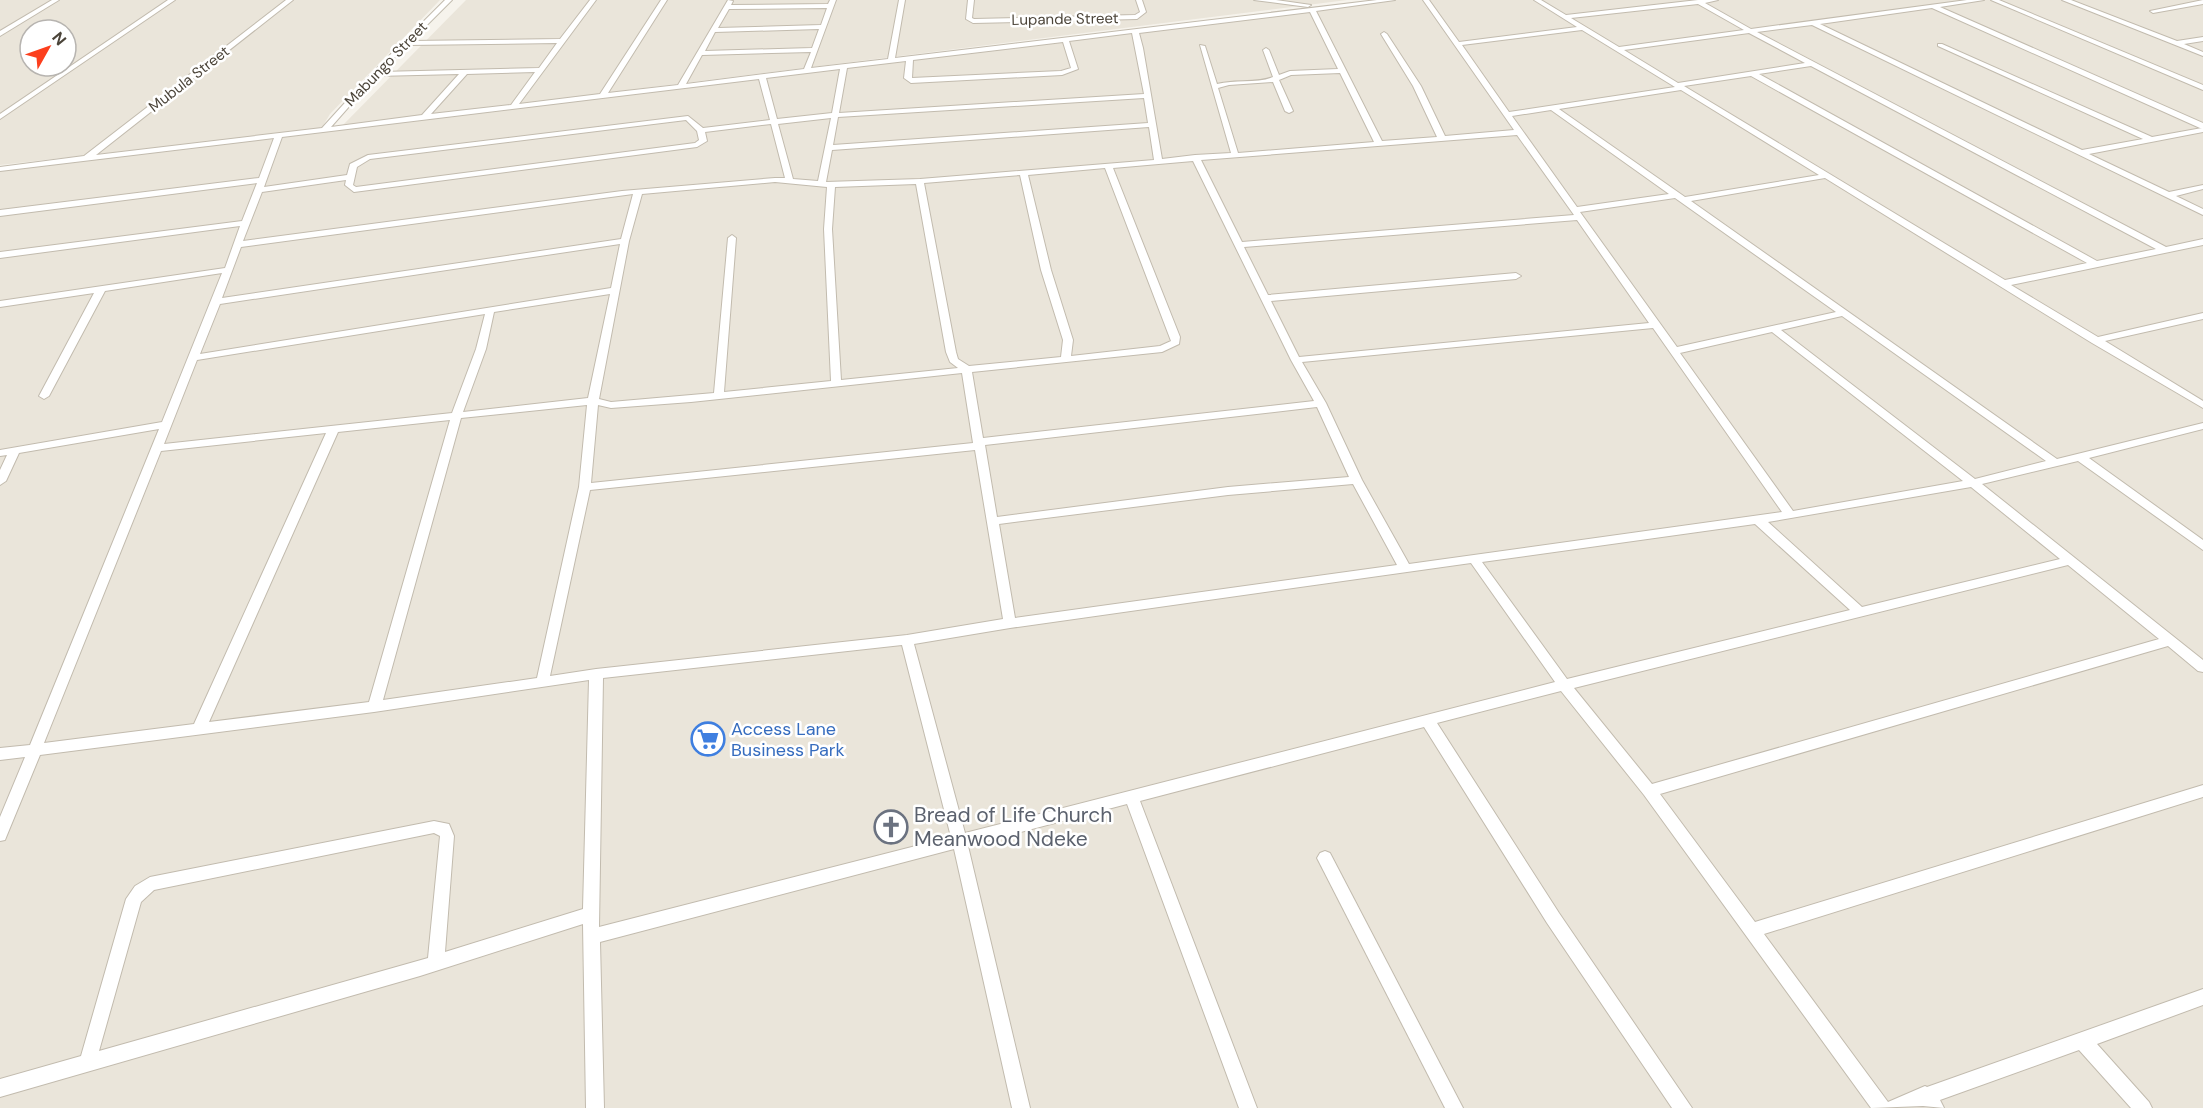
<svg xmlns="http://www.w3.org/2000/svg" width="2203" height="1108" viewBox="0 0 2203 1108" font-family="'DM Sans',sans-serif">
<style>
.residential{fill:#eae5da;fill-rule:evenodd}
.lines{fill:none;stroke-linecap:round;stroke-linejoin:round}
.minor-casing{stroke:#c2bbae;stroke-width:2}
.minor{fill:#fff;fill-rule:evenodd}
.labels{text-anchor:middle;stroke-width:5;stroke-linejoin:round;paint-order:stroke}
.far-street-label{font-size:15px;fill:#4b4439;stroke:#fff}
.shop-label{font-size:18px;fill:#366cbe;stroke:#fff;text-anchor:start}
.near-worship-label{font-size:21px;fill:#5b616d;stroke:#fff;text-anchor:start}
</style>
<rect width="100%" height="100%" fill="#f6f3ec"/>
<g class="residential">
<path d="M0,0H440L330,114L321,129L0,165ZM30,30H66V66H30Z"/>
<polygon points="466,0 1347,0 342,126"/>
<polygon points="1386,0 2203,0 2203,1108 0,1108 0,169"/>
</g>
<g class="lines">
<g class="minor-casing">
<g id="minor">
<polygon points="52,0 59,0 0,36 0,31"/>
<polygon points="168,0 175,0 0,119 0,114"/>
<path d="M286,0H293L96,155L322,128L372,73L445,0H452L411,41L560,39L590,0H596L519,104L600,94L661,0H667L608,93L678,85L728,0L733,1L731,5L828,4L830,0H836L811,68L888,59L899,0H905L895,58L1377,0H1395L1316,11L1382,141L1437,137L1413,86L1381,34L1384,32L1387,34L1421,86L1445,136L1514,130L1423,0H1429L1459,42L1577,27L1534,0H1541L1566,15L1698,0H1718L1705,3L1751,29L1967,0H1984L1940,7L2203,123V132L2089,154L2169,192L2203,185V189L2176,196L2203,209V215L1812,25L1757,32L2166,247L2203,239V245L2011,285L2098,337L2203,313V319L2105,341L2203,401V408L2092,343L1825,178L1691,201L2057,459L2203,423V429L2089,458L2203,540V550L2078,461L1982,484L2203,660V672L2198,671L2168,646L1660,794L1755,922L2203,785V797L1764,934L1888,1102L1925,1086L1927,1087L2203,989V1005L2097,1044L2149,1102L2152,1108H2131L2079,1050L1940,1100L1944,1108L1923,1106L1871,1108L1644,795L1561,691L1437,723L1559,913L1692,1108H1672L1547,923L1424,727L1140,801L1257,1108H1239L1127,804L968,846L1030,1108H1012L954,849L600,942L604,1108H586L583,924L420,976L0,1097V1079L81,1056L126,899L135,886L150,877L434,821L449,824L454,836L445,952L583,909L589,680L374,712L40,755L7,835L5,840L0,841V817L25,757L0,760V748L30,745L159,429L19,453L6,481L0,485V470L7,455L0,456V450L162,422L222,273L105,291L49,396L44,399L39,396L94,293L0,307V301L225,268L240,226L0,258V252L242,221L257,183L0,216V210L259,178L274,138L0,171V167L84,156ZM1698,4L1744,30L1619,47L1571,18ZM827,8L821,25L718,28L729,9ZM1932,8L2200,128H2202L2152,137L1942,44H1938V46L2143,139L2082,150L1820,24ZM1310,12L1338,69L1290,71L1279,75L1269,50L1266,48L1263,50L1273,77C1256,84 1235,79 1217,84L1205,46L1200,45L1231,153L1195,155L1162,159L1143,48L1139,33ZM819,29L812,48L705,51L715,32ZM1582,30L1675,87L1509,112L1462,45ZM1132,33L1144,94L839,113L847,68L906,61L904,78L911,83L1062,75L1078,69L1069,41ZM1749,33L1805,63L1678,83L1624,50ZM1063,42L1071,68L1061,71L912,78L913,60ZM557,43L539,68L380,72L407,45ZM811,52L804,69L686,84L702,55ZM1811,66L2156,249L2097,261L1759,74ZM840,69L832,113L777,119L766,78ZM535,72L511,105L431,114L467,74ZM1340,73L1374,142L1238,153L1218,88L1229,85L1273,82L1285,111L1289,113L1293,111L1279,80L1291,75ZM459,74L422,115L331,127L376,76ZM1751,76L2087,263L2005,280L1684,86ZM759,79L770,120L703,128L688,116L368,155L350,164L347,175L264,187L282,137ZM1681,90L1819,175L1685,197L1559,109ZM1144,98L1148,123L833,145L838,117ZM1551,110L1669,194L1577,207L1512,116ZM831,118L818,181L793,179L778,124ZM686,120L697,131L699,140L695,143L356,187L353,185L357,167L370,159ZM771,124L785,178H775L622,191L243,241L262,192L346,180L345,185L354,192L697,147L707,141L705,132ZM1149,127L1154,160L920,179L826,182L832,150ZM1517,135L1574,215L1242,242L1201,160ZM1193,161L1291,360L1314,401L983,438L972,372L1162,352L1179,344L1180,337L1113,168ZM1105,168L1171,341L1160,346L1071,356L1073,340L1051,270L1028,175ZM1020,175L1041,270L1063,340L1061,357L969,366L958,359L956,352L924,183ZM775,182L827,187L824,229L831,381L724,392L736,238L732,235L728,238L714,393L611,402L599,399L629,241L642,194ZM916,184L946,352L950,362L958,368L841,380L832,229L835,187ZM633,194L621,239L222,298L241,247ZM1675,198L1836,312L1677,347L1580,212ZM1577,220L1649,323L1299,357L1271,301L1516,279L1521,276L1516,273L1268,295L1244,247ZM620,244L611,288L200,354L220,304ZM610,294L588,398L463,412L486,349L494,312ZM485,314L476,349L452,413L164,444L197,360ZM1842,316L2046,461L1975,479L1781,330ZM1653,328L1782,512L1409,564L1362,480L1326,403L1302,362ZM1772,332L1963,481L1793,511L1680,353ZM962,373L973,443L591,483L598,405L611,408L691,402ZM587,405L579,487L537,678L383,700L461,418ZM1317,407L1349,477L1228,487L997,517L985,445ZM450,420L369,702L209,722L338,432ZM326,433L194,724L44,743L161,451ZM975,450L1003,619L907,635L596,669L550,676L590,490ZM1353,484L1397,565L1015,618L999,524L1228,495ZM1971,487L2060,559L1862,607L1768,522ZM1755,524L1850,610L1567,679L1482,562ZM1471,563L1555,682L965,833L914,644L1010,628ZM2068,565L2159,639L1652,784L1574,688ZM902,645L951,837L599,927L603,678ZM434,833L440,836L428,958L99,1051L141,902L154,890Z"/>
<polygon points="968,0 974,0 972,18 974,19 1135,15 1140,12 1136,0 1142,0 1146,12 1137,19 973,23 966,19"/>
<polygon points="1254,0 1276,0 1311,5 1308,7"/>
<polygon points="1991,0 1999,0 2203,85 2203,90"/>
<polygon points="2062,0 2071,0 2177,41 2203,37 2203,41 2184,44 2203,52 2203,56"/>
<polygon points="2203,0 2203,4 2153,13 2150,11"/>
<polygon points="1325,851 1330,853 1463,1108 1445,1108 1317,858 1320,853"/>
</g>
</g>
<use href="#minor" class="minor"/>
</g>
<defs>
<g id="supermarket-ring" transform="scale(1.725)"><circle r="9.5" fill="#fff" stroke="#3f7fe0" stroke-width="1.5"/><path d="M-6-5.5h2.5l.6 2H6L4.5 2H-2.5L-4.4-4H-6ZM-1.5 3.2a1.3 1.3 0 1 0 .1 0ZM3 3.2a1.3 1.3 0 1 0 .1 0Z" fill="#3f7fe0"/></g>
<g id="church-ring" transform="scale(1.725)"><circle r="9.5" fill="#fff" stroke="#6b7280" stroke-width="1.5"/><path d="M-1.2-6h2.4v3.5h3.3v2.4h-3.3V6h-2.4V-.1h-3.3v-2.4h3.3Z" fill="#6b7280"/></g>
</defs>
<g fill-rule="evenodd">
<use href="#supermarket-ring" x="708" y="739"/>
<use href="#church-ring" x="891" y="827"/>
</g>
<g class="labels">
<g class="far-street-label">
<text transform="translate(1065 19) rotate(-1)" y="5">Lupande Street</text>
<text transform="translate(386 64) rotate(-46)" y="5">Mabungo Street</text>
<text transform="translate(189 79) rotate(-38)" y="5">Mubula Street</text>
</g>
<g class="shop-label">
<text x="731" y="735">Access Lane<tspan x="731" dy="21">Business Park</tspan></text>
</g>
<g class="near-worship-label">
<text x="914" y="822">Bread of Life Church<tspan x="914" dy="24">Meanwood Ndeke</tspan></text>
</g>
</g>
<g transform="translate(48 48) rotate(50)"><circle r="28" fill="#ffffff" stroke="#b7b4b0" stroke-width="1.5"/>
<path d="M0-4.5L10 22L0 15L-10 22Z" fill="#fc3f1d"/>
<text y="-9" font-size="16" font-weight="bold" text-anchor="middle" fill="#4b4439">N</text>
</g>
</svg>
